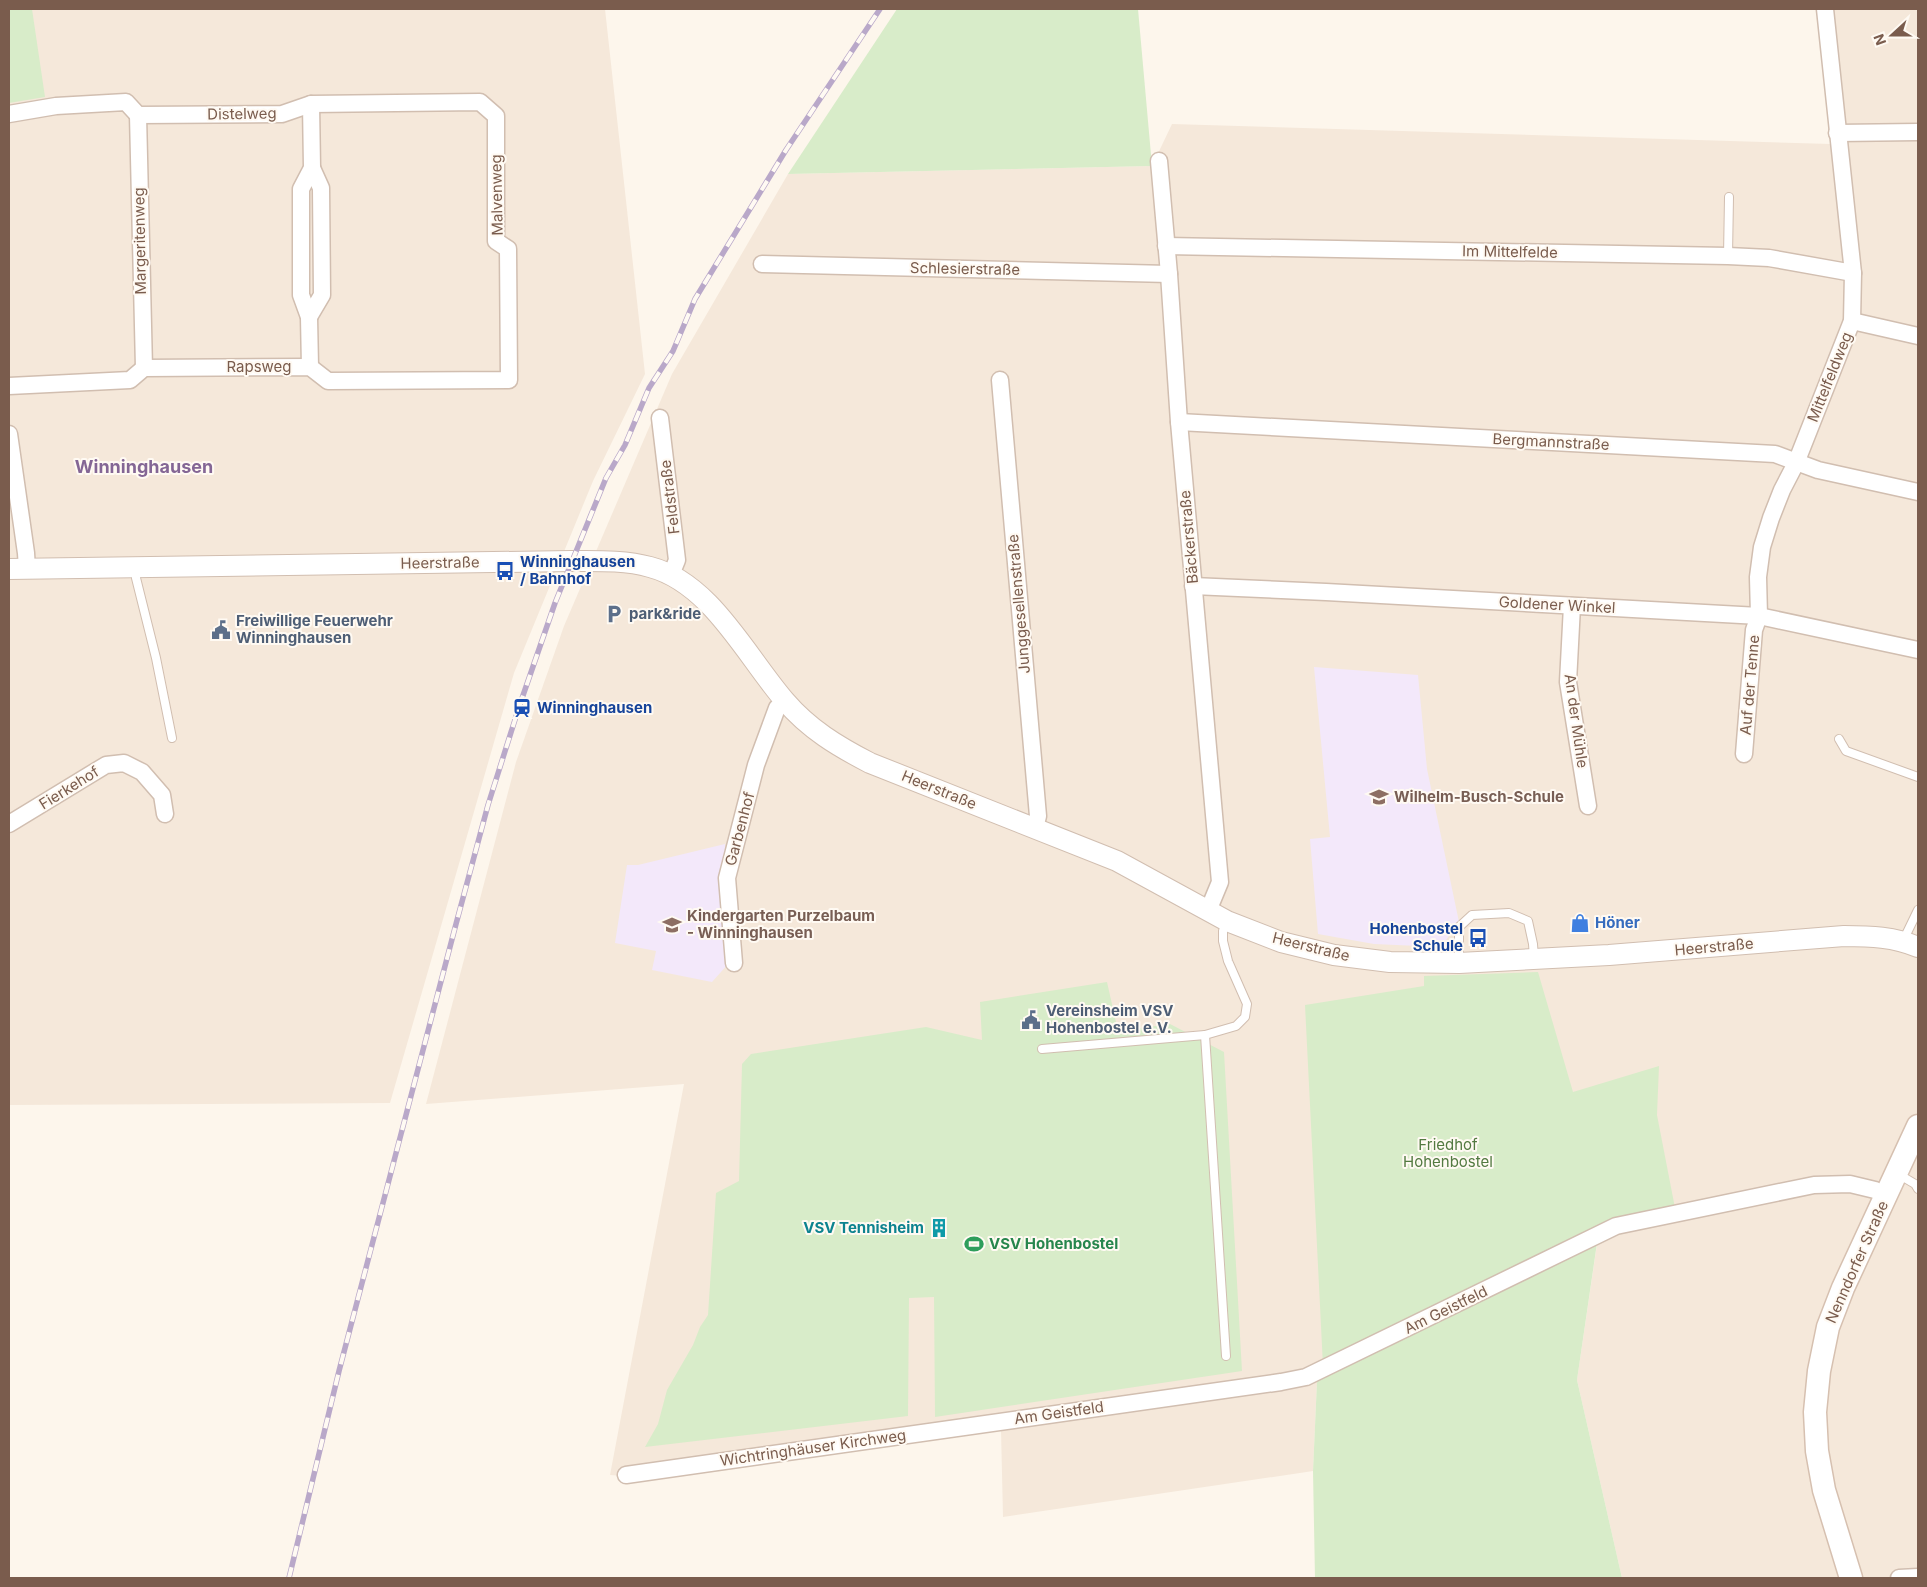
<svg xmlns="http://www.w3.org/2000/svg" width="1927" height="1587" viewBox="0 0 1927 1587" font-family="Inter,sans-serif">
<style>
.residential{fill:#f5e8da;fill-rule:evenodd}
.education{fill:#f3e8fa}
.green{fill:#d8ecc9}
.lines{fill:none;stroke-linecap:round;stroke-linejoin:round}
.service-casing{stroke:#d1beb0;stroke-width:10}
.minor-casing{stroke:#d1beb0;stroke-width:19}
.tertiary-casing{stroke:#d1beb0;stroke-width:22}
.secondary-casing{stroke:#d6c0b0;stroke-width:25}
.service{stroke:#fff;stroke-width:8}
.minor{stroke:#fff;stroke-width:16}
.tertiary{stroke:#fff;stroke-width:20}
.secondary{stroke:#fff;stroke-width:22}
.rail-casing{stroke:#b9a8c9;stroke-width:5.5}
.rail{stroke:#fffaf3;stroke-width:4;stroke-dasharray:11;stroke-linecap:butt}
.labels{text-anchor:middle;stroke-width:4;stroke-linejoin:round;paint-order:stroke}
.street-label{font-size:15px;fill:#7a5c4d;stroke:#fffaf3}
.transit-label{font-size:15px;font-weight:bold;fill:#164399;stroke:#fffaf3;text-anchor:start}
.service-label{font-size:15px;font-weight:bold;fill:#4e5e75;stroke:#fffaf3;text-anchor:start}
.education-label{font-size:15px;font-weight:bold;fill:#785e54;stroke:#fffaf3;text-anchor:start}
.shop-label{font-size:15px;font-weight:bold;fill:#366cbe;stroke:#fffaf3;text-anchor:start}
.park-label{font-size:15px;fill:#537a41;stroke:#fffaf3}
.culture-label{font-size:15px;font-weight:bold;fill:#0d838f;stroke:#fffaf3;text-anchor:end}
.leisure-label{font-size:15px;font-weight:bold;fill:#27864d;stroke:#fffaf3;text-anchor:start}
.quarter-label{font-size:18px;font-weight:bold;fill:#846695;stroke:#fffaf3}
</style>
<rect width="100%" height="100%" fill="#fdf6ec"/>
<g class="residential">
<polygon points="9,9 605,9 645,374 593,481 514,673 390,1103 9,1105"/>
<path d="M1824,9H1918V1578H1622L1577,1380L1597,1244L1317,1381L1313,1471L1003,1517L1001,1430L638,1477L610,1475L684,1084L426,1104L516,762L564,626L672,374L788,174L1152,166L1172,124L1831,144ZM1424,976H1430L1323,1365L1424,986Z"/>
</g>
<g class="education">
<polygon points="1314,667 1418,675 1427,769 1459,922 1441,947 1374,944 1318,934 1310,839 1330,837"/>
<polygon points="725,844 724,866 729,963 712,982 652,970 656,951 615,943 627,865 638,865"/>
</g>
<g class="green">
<polygon points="9,9 32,9 45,97 9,103"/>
<polygon points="897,9 1138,9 1152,166 788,174"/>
<polygon points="1538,972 1573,1092 1659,1066 1657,1115 1675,1208 1323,1366 1305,1005 1424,986 1424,976"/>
<polygon points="1107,982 1118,1031 1170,1024 1224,1052 1242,1371 935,1417 934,1297 909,1298 908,1416 645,1447 658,1424 667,1390 693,1345 700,1327 708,1315 716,1193 739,1181 742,1064 751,1054 926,1027 982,1040 980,1002"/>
<polygon points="1597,1243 1577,1380 1622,1578 1315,1578 1313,1471 1317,1381"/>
</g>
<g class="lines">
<g class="service-casing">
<g id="service">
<polyline points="1728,256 1729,197"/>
<polyline points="136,568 136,578 156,658 172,738"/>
<polyline points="1839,739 1846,751 1918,777"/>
<polyline points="1903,941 1918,910"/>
<polyline points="1459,962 1459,927 1472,915 1509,913 1528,921 1533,944 1534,958"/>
<polyline points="1042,1049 1205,1035"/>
<polyline points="1898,1174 1915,1184 1918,1189"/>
<polyline points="1226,1356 1205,1035 1236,1026 1245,1017 1247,1004 1228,961 1223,941 1223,931 1226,922"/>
</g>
</g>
<g class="minor-casing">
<g id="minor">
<polyline points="9,114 56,106 126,102 138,115 282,114 311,104 480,102 496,116 496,241 508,249 509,380 328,381 310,367 144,368 130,380 9,386"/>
<polyline points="138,115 144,368"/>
<polyline points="1837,133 1918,132"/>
<polyline points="1159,161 1169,274 1179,422 1220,882 1208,911"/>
<polyline points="1166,246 1728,256 1769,258 1853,273"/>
<polyline points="762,264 1169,274"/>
<polyline points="309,317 322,295 321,188 312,168"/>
<polyline points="1852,321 1918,336"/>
<polyline points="310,367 309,317 301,295 301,189 312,168 311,104"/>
<polyline points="1000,380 1038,816 1035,828"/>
<polyline points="660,418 677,560 671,575"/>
<polyline points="1179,422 1775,454 1818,470 1918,492"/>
<polyline points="9,434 26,553 27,569"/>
<polyline points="1193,586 1326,592 1759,616 1918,650"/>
<polyline points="1572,606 1568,682 1588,806"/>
<polyline points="1744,754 1754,630 1759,616 1758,577 1762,547 1771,518 1782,490 1796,463 1852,321 1853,273 1825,9"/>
<polyline points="9,824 106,765 124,763 142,772 162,795 165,814"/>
<polyline points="734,963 727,878 756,765 777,708 785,701"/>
<polyline points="626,1475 1281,1382 1306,1377 1616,1226 1814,1185 1850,1184 1875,1190 1886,1196"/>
<polyline points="1899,1578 1918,1577"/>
</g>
</g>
<g class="tertiary-casing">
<path id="tertiary" d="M9,569L571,561C597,561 625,560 650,567C711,583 746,656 785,701C809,729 837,746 870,763L1117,861L1227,921L1281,942L1334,955L1390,962L1459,963L1609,955L1844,936C1871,936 1894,937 1918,947"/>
</g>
<g class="secondary-casing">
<polyline id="secondary" points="1851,1578 1824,1490 1817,1451 1815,1412 1819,1371 1828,1327 1843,1288 1918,1126"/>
</g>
<use href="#service" class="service"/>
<use href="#minor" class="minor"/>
<use href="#tertiary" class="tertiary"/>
<use href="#secondary" class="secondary"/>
<g class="rail-casing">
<polyline id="rail" points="289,1578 339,1371 456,924 488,805 519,707 555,603 606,478 625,445 649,388 673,351 695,299 786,150 880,9"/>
</g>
<use href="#rail" class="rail"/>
</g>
<defs>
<g id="bus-bare" transform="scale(1.5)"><path d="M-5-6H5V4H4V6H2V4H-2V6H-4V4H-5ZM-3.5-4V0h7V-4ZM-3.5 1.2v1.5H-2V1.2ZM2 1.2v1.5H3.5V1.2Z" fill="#1a4fb4" stroke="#fffaf3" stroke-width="2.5" paint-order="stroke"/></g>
<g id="parking-bare" transform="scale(1.5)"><path d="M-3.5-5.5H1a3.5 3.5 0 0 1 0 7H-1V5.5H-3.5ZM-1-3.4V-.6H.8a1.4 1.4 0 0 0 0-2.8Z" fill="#5c6f8a" stroke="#fffaf3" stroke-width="2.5" paint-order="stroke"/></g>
<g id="civic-bare" transform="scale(1.5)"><path d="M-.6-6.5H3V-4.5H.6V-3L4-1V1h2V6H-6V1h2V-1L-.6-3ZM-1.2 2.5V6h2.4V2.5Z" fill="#5c6f8a" stroke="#fffaf3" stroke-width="2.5" paint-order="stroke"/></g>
<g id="station-bare" transform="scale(1.5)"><path d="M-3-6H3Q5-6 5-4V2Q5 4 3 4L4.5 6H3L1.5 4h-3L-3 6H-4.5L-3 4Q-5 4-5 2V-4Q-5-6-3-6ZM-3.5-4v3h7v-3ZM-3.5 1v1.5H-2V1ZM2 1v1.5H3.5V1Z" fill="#1a4fb4" stroke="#fffaf3" stroke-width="2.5" paint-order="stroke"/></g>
<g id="school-bare" transform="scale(1.5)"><path d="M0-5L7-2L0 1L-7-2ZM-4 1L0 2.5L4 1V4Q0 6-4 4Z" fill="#8d6e63" stroke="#fffaf3" stroke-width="2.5" paint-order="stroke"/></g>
<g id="shop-bare" transform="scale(1.5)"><path d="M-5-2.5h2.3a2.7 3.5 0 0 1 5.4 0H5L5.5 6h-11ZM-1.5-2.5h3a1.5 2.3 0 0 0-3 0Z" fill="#3f7fe0" stroke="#fffaf3" stroke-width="2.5" paint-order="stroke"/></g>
<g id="building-bare" transform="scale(1.5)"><path d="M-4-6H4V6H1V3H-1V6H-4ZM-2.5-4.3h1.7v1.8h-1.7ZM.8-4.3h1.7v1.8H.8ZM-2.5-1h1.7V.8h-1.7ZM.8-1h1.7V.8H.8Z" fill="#0f9aa8" stroke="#fffaf3" stroke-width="2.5" paint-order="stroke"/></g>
<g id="stadium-bare" transform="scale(1.5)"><path d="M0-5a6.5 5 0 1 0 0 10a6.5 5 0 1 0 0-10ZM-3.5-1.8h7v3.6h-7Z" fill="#2e9e5b" stroke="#fffaf3" stroke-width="2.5" paint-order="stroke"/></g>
</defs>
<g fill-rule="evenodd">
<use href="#bus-bare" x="505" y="571"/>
<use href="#parking-bare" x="614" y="614"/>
<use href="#civic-bare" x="221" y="630"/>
<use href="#station-bare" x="522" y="708"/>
<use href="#school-bare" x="1379" y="797"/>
<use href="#shop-bare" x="1580" y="923"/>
<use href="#school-bare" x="672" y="925"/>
<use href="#bus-bare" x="1478" y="938"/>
<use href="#civic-bare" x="1031" y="1020"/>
<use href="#building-bare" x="939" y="1228"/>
<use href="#stadium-bare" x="974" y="1244"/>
</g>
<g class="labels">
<g class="street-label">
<text transform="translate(242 114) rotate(-1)" y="5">Distelweg</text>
<text transform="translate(497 195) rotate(-91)" y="5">Malvenweg</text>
<text transform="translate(140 241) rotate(-91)" y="5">Margeritenweg</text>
<text transform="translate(1510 252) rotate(1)" y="5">Im Mittelfelde</text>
<text transform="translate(965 269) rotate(1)" y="5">Schlesierstraße</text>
<text x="259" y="372">Rapsweg</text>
<text transform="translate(1830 377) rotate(-68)" y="5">Mittelfeldweg</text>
<text transform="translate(1551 442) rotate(3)" y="5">Bergmannstraße</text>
<text transform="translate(670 497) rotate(-97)" y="5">Feldstraße</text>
<text transform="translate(1189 537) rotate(-95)" y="5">Bäckerstraße</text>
<text transform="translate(440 563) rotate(-1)" y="5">Heerstraße</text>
<text transform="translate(1019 604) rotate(-95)" y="5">Junggesellenstraße</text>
<text transform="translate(1557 605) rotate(3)" y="5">Goldener Winkel</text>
<text transform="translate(1750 685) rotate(-85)" y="5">Auf der Tenne</text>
<text transform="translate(1576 721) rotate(82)" y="5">An der Mühle</text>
<text transform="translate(69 788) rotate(-32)" y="5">Fierkehof</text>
<text transform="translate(939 790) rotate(22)" y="5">Heerstraße</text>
<text transform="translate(740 829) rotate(-75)" y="5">Garbenhof</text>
<text transform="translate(1311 947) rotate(14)" y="5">Heerstraße</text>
<text transform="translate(1714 947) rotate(-5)" y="5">Heerstraße</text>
<text transform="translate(1857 1262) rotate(-66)" y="5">Nenndorfer Straße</text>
<text transform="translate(1446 1310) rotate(-26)" y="5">Am Geistfeld</text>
<text transform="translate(1059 1413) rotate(-8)" y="5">Am Geistfeld</text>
<text transform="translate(813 1448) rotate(-8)" y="5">Wichtringhäuser Kirchweg</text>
</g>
<g class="transit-label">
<text x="520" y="567">Winninghausen<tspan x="520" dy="17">/ Bahnhof</tspan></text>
<text x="537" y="713">Winninghausen</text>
<text x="1463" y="934" text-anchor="end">Hohenbostel<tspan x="1463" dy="17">Schule</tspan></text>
</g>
<g class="service-label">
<text x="629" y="619">park&amp;ride</text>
<text x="236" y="626">Freiwillige Feuerwehr<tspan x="236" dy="17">Winninghausen</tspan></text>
<text x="1046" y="1016">Vereinsheim VSV<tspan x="1046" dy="17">Hohenbostel e.V.</tspan></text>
</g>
<g class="education-label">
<text x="1394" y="802">Wilhelm-Busch-Schule</text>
<text x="687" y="921">Kindergarten Purzelbaum<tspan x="687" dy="17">- Winninghausen</tspan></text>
</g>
<g class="shop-label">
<text x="1595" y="928">Höner</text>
</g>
<g class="park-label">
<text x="1448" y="1150">Friedhof<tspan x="1448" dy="17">Hohenbostel</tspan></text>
</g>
<g class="culture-label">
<text x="924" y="1233">VSV Tennisheim</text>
</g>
<g class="leisure-label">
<text x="989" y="1249">VSV Hohenbostel</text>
</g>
<g class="quarter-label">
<text x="144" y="473">Winninghausen</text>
</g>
</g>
<rect width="1927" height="1587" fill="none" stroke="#7a5c4d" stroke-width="20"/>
<g transform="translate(1892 35) rotate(249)" stroke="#fffaf3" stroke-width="4" paint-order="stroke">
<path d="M0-4L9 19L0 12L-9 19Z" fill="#7a5c4d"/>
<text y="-8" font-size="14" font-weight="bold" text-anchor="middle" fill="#7a5c4d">N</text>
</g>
</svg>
